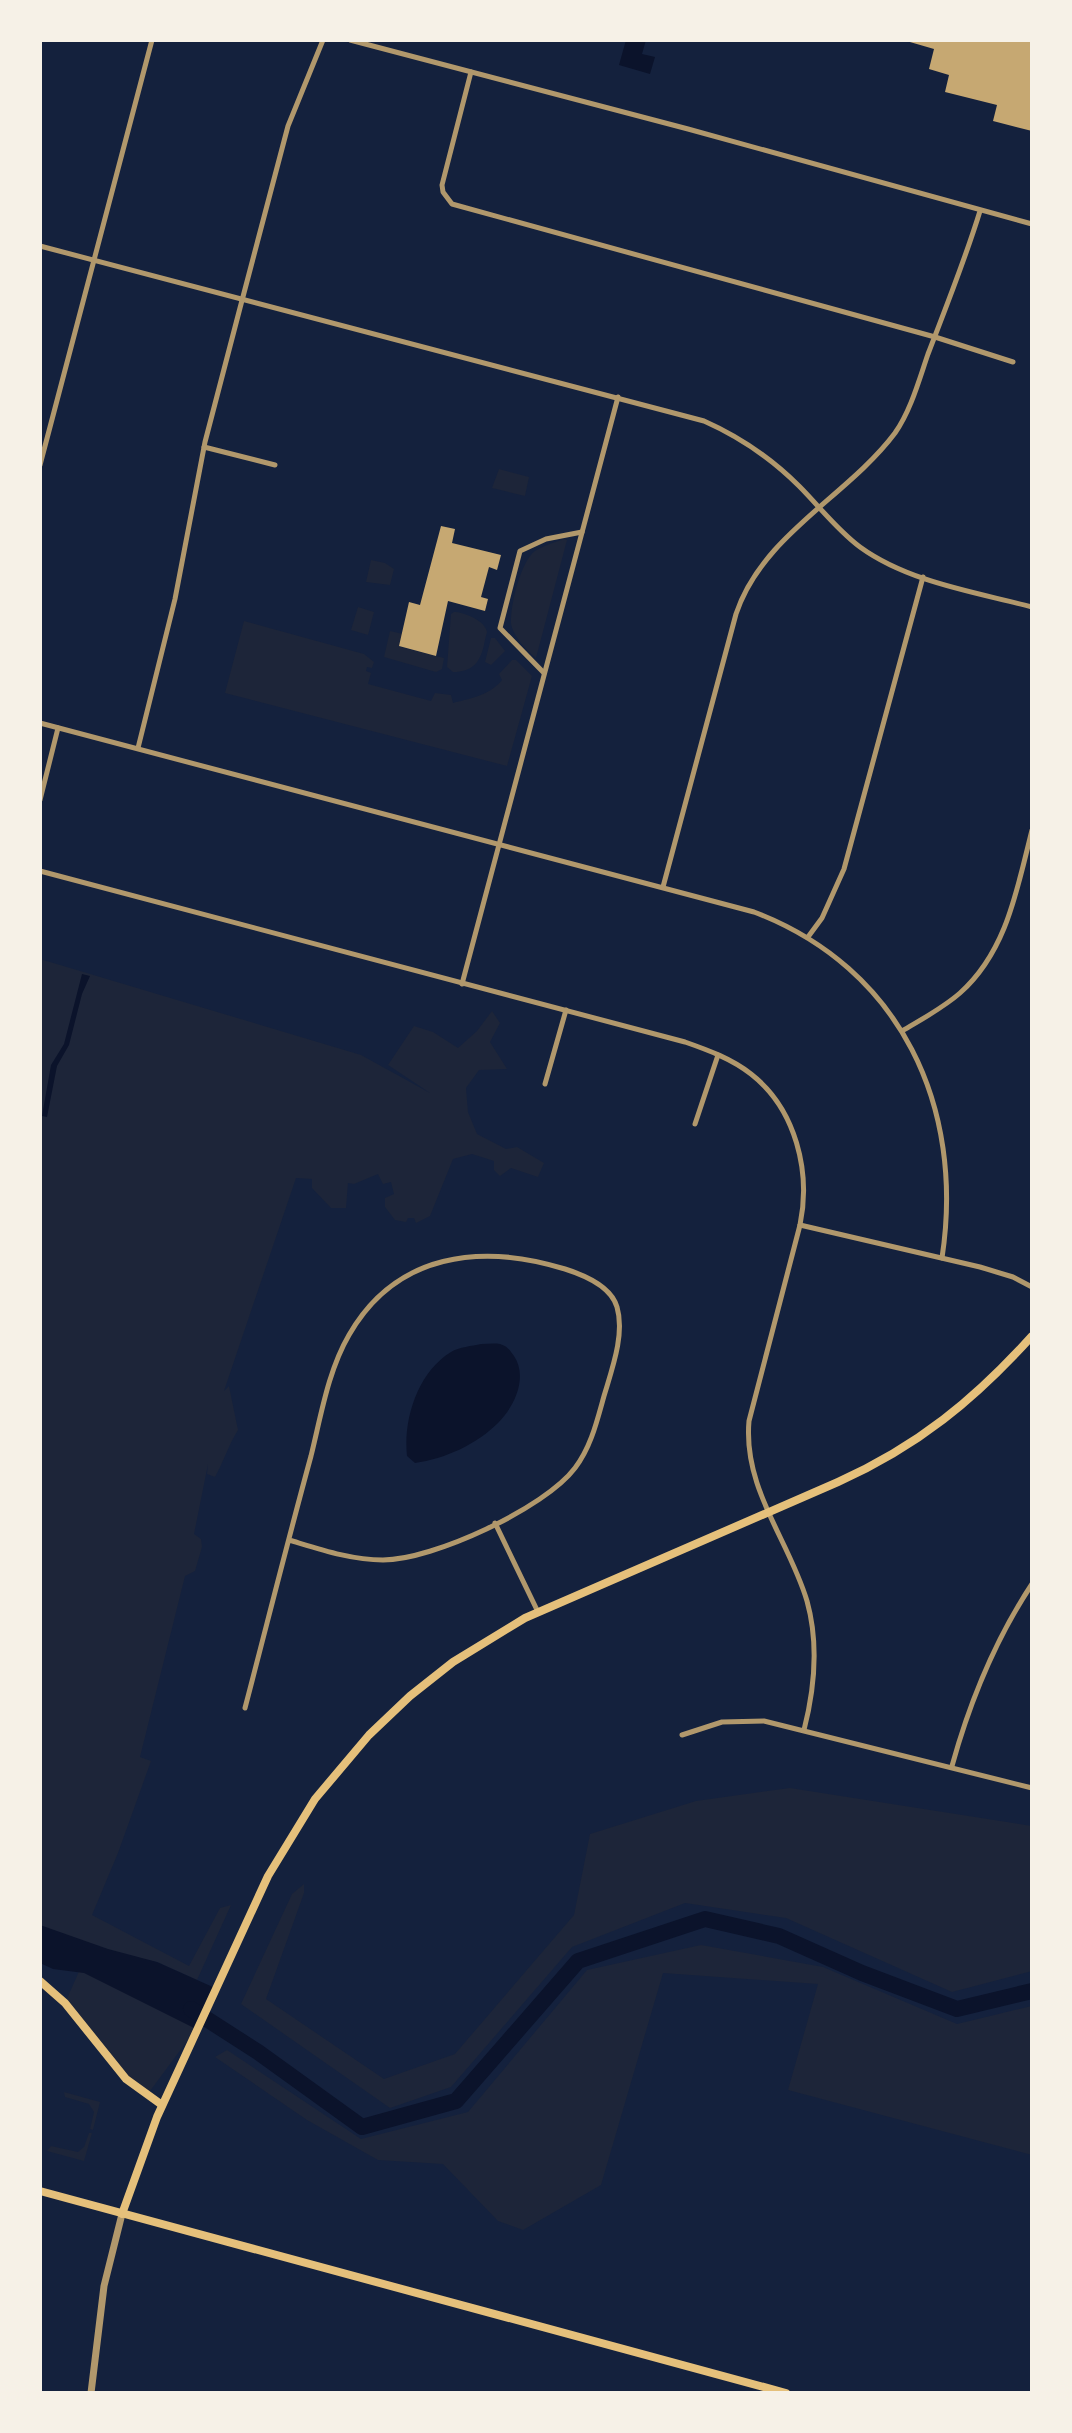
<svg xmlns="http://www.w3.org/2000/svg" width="1072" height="2433" viewBox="0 0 1072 2433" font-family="Commissioner,sans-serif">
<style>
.green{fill:#1d2539}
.water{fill:#0b132b}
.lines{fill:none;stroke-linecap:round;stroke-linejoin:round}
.river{stroke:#0b132b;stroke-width:16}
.building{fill:#c6a872}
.minor{stroke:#b1986c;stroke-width:5}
.tertiary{stroke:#b1986c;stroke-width:7}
.secondary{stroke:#e5c07b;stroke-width:8}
</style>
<rect width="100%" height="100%" fill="#14213d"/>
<g class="green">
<polygon points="499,469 529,477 525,496 492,488"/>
<path d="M564,539L567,540L536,658C527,651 512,635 511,623C510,605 521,561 535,551C543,546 555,542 564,539Z"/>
<polygon points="371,560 385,563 394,569 390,585 366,582"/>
<polygon points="358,607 374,612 368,635 351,630"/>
<path d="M454,612C463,612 485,620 487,632C487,632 484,644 484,645C480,663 472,672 453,672L447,667L451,614Z"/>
<path d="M244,621L364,654L374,662L372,668L367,667L366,671L371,673L368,684L431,701L435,693L451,695L453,703C472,698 490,695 502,680L499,674L512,660H516L532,676L507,766L225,693Z"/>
<polygon points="390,631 403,634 400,647 444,658 442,669 436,672 384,657"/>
<polygon points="491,638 495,638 505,651 491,665 485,662"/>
<path d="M40,959L361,1055L430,1093L388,1065L414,1026L433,1032L458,1048L477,1031L492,1011L500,1023L490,1042L507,1069L479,1070L466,1088L468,1112L477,1134L506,1149L517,1147L544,1163L538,1177L511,1168L500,1176L494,1170V1161L472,1154L453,1159L430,1216L416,1223L414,1218H408L406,1222L395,1220L385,1207V1198L394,1194L391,1182L383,1184L378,1174L354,1184L348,1183L346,1208H331L312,1188V1179L296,1178L224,1391L229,1386L238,1430C228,1446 224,1461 215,1477L207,1474L208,1464L194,1534L201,1539L202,1547L195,1571L185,1576L140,1757L151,1761L118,1853L92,1915L189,1966L220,1908L231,1905L197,1980L157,1962L40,1939Z"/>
<polygon points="790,1788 1032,1826 1032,1971 952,1992 786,1918 685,1903 572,1947 451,2087 390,2108 241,2004 292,1894 304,1884 304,1893 266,1999 384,2079 455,2054 574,1915 590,1834 696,1801"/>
<polygon points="701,1945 823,1967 957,2024 1032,2006 1032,2155 788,2090 818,1984 663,1973 601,2185 523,2230 498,2221 443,2164 378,2160 307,2120 215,2057 227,2050 361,2139 468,2112 587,1970"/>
<polygon points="85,1958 196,2029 147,2095 136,2088 65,2003"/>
<polygon points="64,2092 100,2102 93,2130 90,2129 94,2112 89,2104 65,2097"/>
<polygon points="89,2133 92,2133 84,2161 47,2151 51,2146 78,2152 84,2147"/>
</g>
<g class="water">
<polygon points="626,40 646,40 642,54 655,57 650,74 619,65"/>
<polygon points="82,974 90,976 82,994 69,1045 57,1066 47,1117 42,1116 51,1065 64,1044"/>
<path d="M481,1344C487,1344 494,1343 500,1344C507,1346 510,1350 514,1356C528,1377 515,1406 498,1423C477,1444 445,1459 415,1463L407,1456C403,1419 418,1372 451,1352C459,1347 472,1346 481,1344Z"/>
<polygon points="40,1925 108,1949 157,1962 215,1988 196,2029 84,1973 53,1969 40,1963"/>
</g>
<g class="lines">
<polyline class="river" points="191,2009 258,2052 362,2127 456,2101 578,1961 705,1919 779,1936 862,1973 957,2009 1032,1991"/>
</g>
<g class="building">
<polygon points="903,40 1032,40 1032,131 993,121 997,105 945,92 949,75 929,69 934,49"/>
<polygon points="441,526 455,529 452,543 501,555 497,570 489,567 481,597 488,599 485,611 448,601 436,656 399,646 409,602 420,605"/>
</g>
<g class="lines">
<g class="minor">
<polyline points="350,40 688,129 1032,224"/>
<polyline points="471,72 442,185 443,192 452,204 935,337 1013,362"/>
<path d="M40,246L704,421C740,437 771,458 799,486C819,506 837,530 860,547C908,582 975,592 1032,607"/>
<polyline points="204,447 275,465"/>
<polyline points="40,465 152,40"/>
<polyline points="544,673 500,628 520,551 546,539 582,532"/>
<path d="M40,723L754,912C901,968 965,1107 942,1258"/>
<polyline points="138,748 175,599 205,442 240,308 288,126 323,40"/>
<polyline points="40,800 58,728"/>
<path d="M40,871L685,1042C708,1050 732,1059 751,1074C796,1109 811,1172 800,1225L749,1421C743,1489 789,1540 807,1601C819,1644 815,1687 804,1730"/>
<path d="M663,887L736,614C763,534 847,497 895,433C911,410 919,380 928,354C946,307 965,260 980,211"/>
<polyline points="808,937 822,918 844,869 923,577"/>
<polyline points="462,984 618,397"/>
<path d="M902,1031C922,1019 943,1008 960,993C1007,951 1017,889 1032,830"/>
<polyline points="545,1084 566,1010"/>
<polyline points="695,1124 718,1055"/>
<polyline points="800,1225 980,1267 1013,1277 1032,1287"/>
<polyline points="495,1523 538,1612"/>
<path d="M245,1708C267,1624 288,1540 311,1456C321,1416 328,1371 349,1335C396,1253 481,1243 565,1269C584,1275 611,1286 617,1307C625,1334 612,1369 604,1396C597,1421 591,1447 575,1468C545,1508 433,1560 383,1560C351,1560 319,1549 289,1540"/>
<polyline points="682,1735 722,1722 764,1721 1032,1788"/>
<path d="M952,1766C970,1701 995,1640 1032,1584"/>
</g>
<polyline class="tertiary" points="91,2393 104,2286 122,2214"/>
<g class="secondary">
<polyline points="40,1981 65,2003 126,2079 162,2105"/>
<polyline points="40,2191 786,2393"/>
<path d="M122,2214L157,2117L268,1876L315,1799L369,1735L410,1696L453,1662L525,1618L838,1482C918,1446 974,1400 1032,1336"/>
</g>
</g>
<rect width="1072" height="2433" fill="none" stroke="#f6f1e7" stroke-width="84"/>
</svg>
